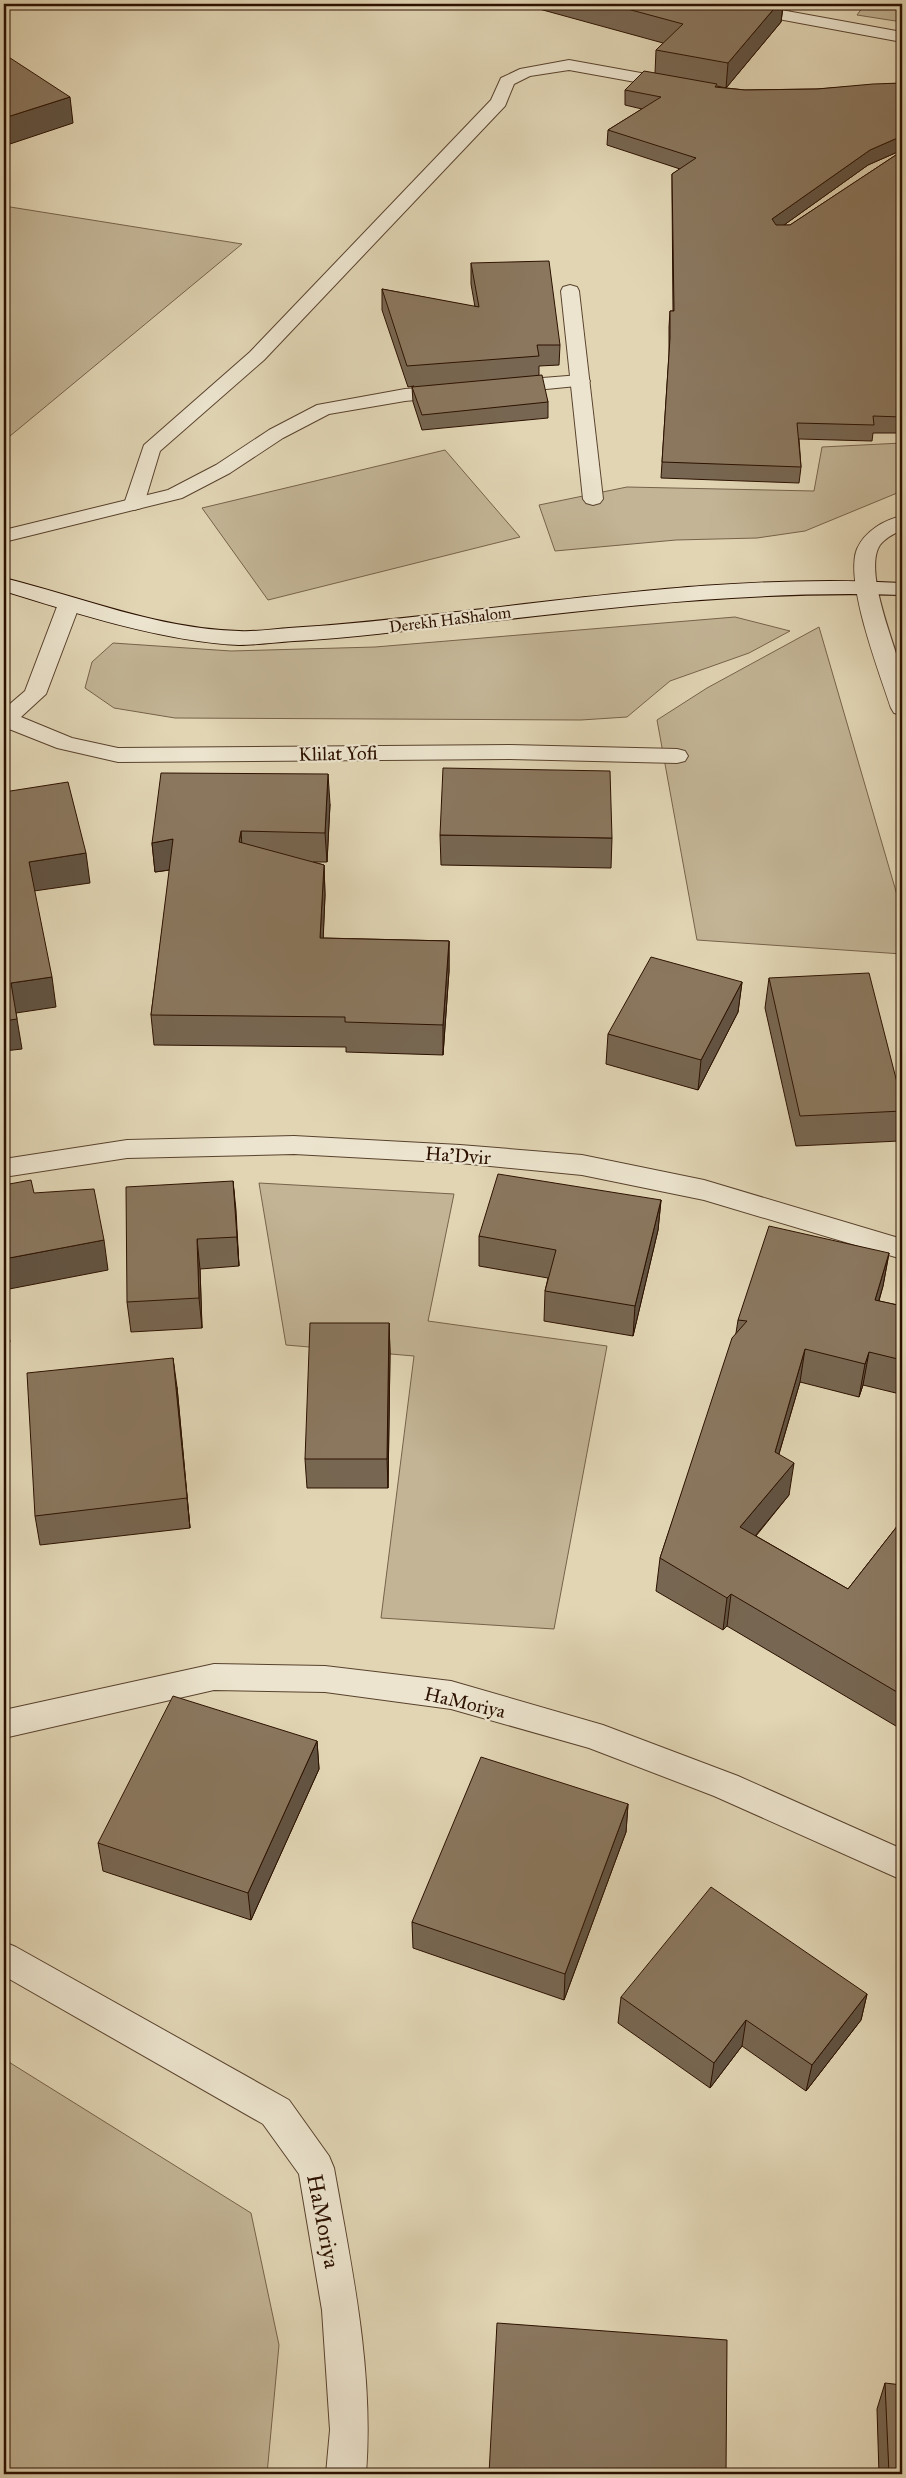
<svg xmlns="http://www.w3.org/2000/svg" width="906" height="2478" viewBox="0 0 906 2478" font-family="'IM FELL Great Primer',serif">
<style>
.green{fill:#c2b495;stroke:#77624a}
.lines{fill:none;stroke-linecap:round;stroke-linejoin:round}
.lane-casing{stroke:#59422d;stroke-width:2}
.street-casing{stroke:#59422d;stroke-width:2}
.secondary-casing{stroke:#2c1100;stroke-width:2}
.lane{fill:#ece4ce;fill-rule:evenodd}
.street{fill:#ece4ce;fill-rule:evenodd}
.secondary{fill:#ece4ce;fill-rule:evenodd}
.wall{fill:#776651;stroke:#2c1100}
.shaded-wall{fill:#615342;stroke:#2c1100}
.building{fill:#8a775e;stroke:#2c1100}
.labels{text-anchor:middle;stroke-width:4.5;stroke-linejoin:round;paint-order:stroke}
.far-street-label{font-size:16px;fill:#2c1100;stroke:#ece4ce}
.street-label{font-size:19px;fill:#2c1100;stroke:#ece4ce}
.near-street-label{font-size:22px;fill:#2c1100;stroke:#ece4ce}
</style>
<rect width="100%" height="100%" fill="#e1d5b4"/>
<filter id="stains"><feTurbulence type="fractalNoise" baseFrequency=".004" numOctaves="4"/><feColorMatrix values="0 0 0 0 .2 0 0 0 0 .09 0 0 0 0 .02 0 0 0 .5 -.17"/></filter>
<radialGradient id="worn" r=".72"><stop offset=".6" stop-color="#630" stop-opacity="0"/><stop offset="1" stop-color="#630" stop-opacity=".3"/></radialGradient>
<g class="green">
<polygon points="865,4 902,4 902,22 857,15"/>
<polygon points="4,206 242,244 4,441"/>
<polygon points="902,443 902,491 805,531 757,538 676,540 555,551 539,505 627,487 814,491 822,447"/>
<polygon points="445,450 520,537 268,600 202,508"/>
<polygon points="735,617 790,631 749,653 670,681 627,717 581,720 175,718 114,708 85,688 92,662 113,643 231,651 375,647"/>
<polygon points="819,627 902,912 902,954 697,940 657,720 707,688"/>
<polygon points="259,1183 454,1194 428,1321 607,1346 554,1629 381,1618 414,1356 286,1345"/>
<polygon points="4,2059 251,2213 279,2345 267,2474 4,2474"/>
</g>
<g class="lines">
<g class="lane-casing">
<g id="lane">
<polygon points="569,60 674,79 680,81 682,84 680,87 674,89 569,70 530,76 514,84 505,106 264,360 160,451 144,504 141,508 134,510 127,508 124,504 144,445 250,352 491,100 501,78 520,69"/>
<polygon points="570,285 577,287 579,291 603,499 600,503 593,505 586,503 583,499 561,291 563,287"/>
</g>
</g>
<g class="street-casing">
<g id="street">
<polygon points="716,4 748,4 902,32 902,42 724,9"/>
<polygon points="580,375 587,377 590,381 587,385 506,393 499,391 496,387 499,383 506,381"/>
<polygon points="449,386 456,388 459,392 456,396 405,401 329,414 283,438 230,473 182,498 4,542 4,530 168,490 216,465 269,430 317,405 405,389"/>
<path d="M902,516V530C895,533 885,538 880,545C863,570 895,645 902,672C905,685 903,702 902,715L894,713L891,708C880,674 844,581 857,549C865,531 884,520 902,516Z"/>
<polygon points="69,598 77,599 80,604 46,694 21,717 72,738 118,748 510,745 677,749 685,751 688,756 685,761 677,763 510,759 118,762 57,748 4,727 4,709 25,691 58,604 61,599"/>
<polygon points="294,1136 460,1145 582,1155 704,1180 902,1239 902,1259 704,1200 582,1175 460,1163 294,1154 127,1158 4,1177 4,1159 127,1140"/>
<polygon points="214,1664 325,1666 451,1681 603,1725 738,1776 902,1849 902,1880 714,1796 589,1748 451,1709 325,1692 214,1690 4,1738 4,1710"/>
<path d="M4,1942L16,1947L289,2100L329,2156L334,2168C352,2269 374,2371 366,2474H326L330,2430L322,2310L299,2174L263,2124L4,1976Z"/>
</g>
</g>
<g class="secondary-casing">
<path id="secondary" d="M4,578C81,597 158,629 239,631C255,632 273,629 289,628C342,625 395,619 448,613C598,596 750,574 902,583V595C756,590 611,607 466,624C408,630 351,638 294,641C276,642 257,645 239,645C165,642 75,613 4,591Z"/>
</g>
<use href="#lane" class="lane"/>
<use href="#street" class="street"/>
<use href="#secondary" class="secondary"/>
</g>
<g class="wall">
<polygon points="521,4 796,4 791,10 783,8 781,22 726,88 717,86 717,87 745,90 817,89 902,83 902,150 868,165 784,225 790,225 902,151 902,433 873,433 872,441 799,439 801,467 799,483 661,478 669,354 669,327 670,311 673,311 672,190 672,174 680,169 607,145 608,130 642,109 625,105 625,90 655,73 656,50 663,43"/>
<polygon points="471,263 560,345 559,365 539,366 539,376 548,402 548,418 422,430 413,402 412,387 414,386 408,387 382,310 382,289 475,307 471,284"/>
<polygon points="330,804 327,862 313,862 324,865 325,895 323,938 449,941 449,971 443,1055 346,1052 346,1047 154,1045 151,1015 170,870 155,872 152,843"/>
<polygon points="440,835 612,838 611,868 441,865"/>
<polygon points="769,978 902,1102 902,1125 899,1141 796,1146 765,1008"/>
<polygon points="742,982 738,1012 698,1090 606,1064 608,1034"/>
<polygon points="233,1181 239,1266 200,1269 202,1328 131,1332 127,1302"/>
<polygon points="661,1200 658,1230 633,1336 544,1321 545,1291 548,1278 479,1266 479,1236"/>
<polygon points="889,1253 883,1286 879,1301 902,1306 902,1385 900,1394 863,1385 859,1397 800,1382 779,1454 789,1495 756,1536 848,1589 902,1520 902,1727 901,1729 727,1626 723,1630 656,1591 660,1558 736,1333 738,1320"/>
<polygon points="389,1323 390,1353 388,1488 307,1488 305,1459"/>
<polygon points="177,1387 190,1528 40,1545 35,1516"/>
<polygon points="317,1741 319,1769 251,1920 103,1871 98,1843"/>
<polygon points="628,1804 626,1832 564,2000 413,1948 412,1922"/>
<polygon points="867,1994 861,2020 806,2091 742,2046 710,2088 618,2023 621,1997"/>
<polygon points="885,2383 902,2474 879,2474 877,2409"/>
</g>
<g class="shaded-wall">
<polygon points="778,4 783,4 781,22 726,88 728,63"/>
<polygon points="792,4 796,4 791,10"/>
<polygon points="70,97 73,123 4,146 4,118"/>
<polygon points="902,136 902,150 868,165 770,235 772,219 870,150"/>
<polygon points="328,774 330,804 327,862 325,833"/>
<polygon points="241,831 243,861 239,842"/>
<polygon points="173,839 176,869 155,872 152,843"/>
<polygon points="86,853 90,883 34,891 29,862"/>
<polygon points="324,865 325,895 322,968 320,938"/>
<polygon points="449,941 449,971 443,1055 443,1025"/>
<polygon points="52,977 56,1007 16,1013 22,1049 4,1051 4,1021 11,983"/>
<polygon points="742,982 738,1012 698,1090 701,1060"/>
<polygon points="233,1181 236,1210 239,1266 237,1237"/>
<polygon points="661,1200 658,1230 633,1336 635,1306"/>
<polygon points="197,1239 200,1269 202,1328 199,1298"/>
<polygon points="104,1240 108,1270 4,1290 4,1259"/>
<polygon points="889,1253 883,1286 869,1333 875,1300"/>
<polygon points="4,1312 5,1312 10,1342 4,1343"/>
<polygon points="389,1323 390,1353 388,1488 387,1459"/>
<polygon points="805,1349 800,1382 770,1484 775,1452"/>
<polygon points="869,1352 863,1385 859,1397 865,1364"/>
<polygon points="173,1358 177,1387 190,1528"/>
<polygon points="794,1463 789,1495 736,1559 740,1527"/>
<polygon points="731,1594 727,1626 723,1630 727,1598"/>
<polygon points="317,1741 319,1769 251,1920 248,1893"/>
<polygon points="628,1804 626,1832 564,2000 565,1974"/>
<polygon points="867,1994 861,2020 806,2091 812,2065"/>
<polygon points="746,2020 742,2046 710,2088 714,2063"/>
</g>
<g class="building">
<polygon points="609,4 778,4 728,63 656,50 683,24"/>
<polygon points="4,54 70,97 4,118"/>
<polygon points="644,71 717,84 715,87 745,90 817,89 873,84 902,83 902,136 870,150 772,219 776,225 790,225 902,151 902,417 873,416 874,425 797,423 801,467 662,462 670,338 670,311 674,311 672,174 696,158 608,130 661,97 625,90"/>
<polygon points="549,261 560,345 537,345 539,356 407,366 382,289 479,307 471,263"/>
<polygon points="542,375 548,402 422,415 412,387"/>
<polygon points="443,768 610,771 612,838 440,835"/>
<polygon points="161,773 328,774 325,833 241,831 239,842 324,865 320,938 449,941 443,1025 345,1022 345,1017 151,1015 173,839 152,843"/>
<polygon points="68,782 86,853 29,862 52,977 11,983 17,1019 4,1021 4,792"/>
<polygon points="651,957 742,982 701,1060 608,1034"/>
<polygon points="869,973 902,1102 902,1111 800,1116 769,978"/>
<polygon points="498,1174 661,1200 635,1306 545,1291 556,1250 479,1236"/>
<polygon points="31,1180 34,1193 94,1189 104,1240 4,1259 4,1185"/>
<polygon points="233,1181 237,1237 197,1239 199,1298 127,1302 126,1187"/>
<polygon points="769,1226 889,1253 875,1300 902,1306 902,1360 869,1352 865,1364 805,1349 775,1452 794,1463 740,1527 848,1589 902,1520 902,1695 731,1594 727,1598 660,1558 732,1338 747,1321 738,1320"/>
<polygon points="310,1323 389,1323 387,1459 305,1459"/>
<polygon points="173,1358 187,1498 35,1516 27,1373"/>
<polygon points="173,1696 317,1741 248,1893 98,1843"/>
<polygon points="481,1757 628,1804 565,1974 412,1922"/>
<polygon points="711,1887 867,1994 812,2065 746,2020 714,2063 621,1997"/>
<polygon points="497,2323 727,2340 726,2474 489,2474"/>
<polygon points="885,2383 902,2385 902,2474 889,2474"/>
</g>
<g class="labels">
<g class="far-street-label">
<text transform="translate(450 619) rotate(-7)" y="6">Derekh HaShalom</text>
</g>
<g class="street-label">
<text transform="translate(338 753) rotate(-1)" y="7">Klilat Yofi</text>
<text transform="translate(458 1155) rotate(4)" y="7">Ha'Dvir</text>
<text transform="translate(465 1702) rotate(13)" y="7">HaMoriya</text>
</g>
<g class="near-street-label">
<text transform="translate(324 2221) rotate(79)" y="8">HaMoriya</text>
</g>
</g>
<rect width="906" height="2478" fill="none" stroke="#e1d5b4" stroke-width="20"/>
<rect x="5" y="5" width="896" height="2468" fill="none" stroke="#2c1100" stroke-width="2.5"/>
<rect x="10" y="10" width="886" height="2458" fill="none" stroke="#2c1100"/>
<rect width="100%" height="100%" filter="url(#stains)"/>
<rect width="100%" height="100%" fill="url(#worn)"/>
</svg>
